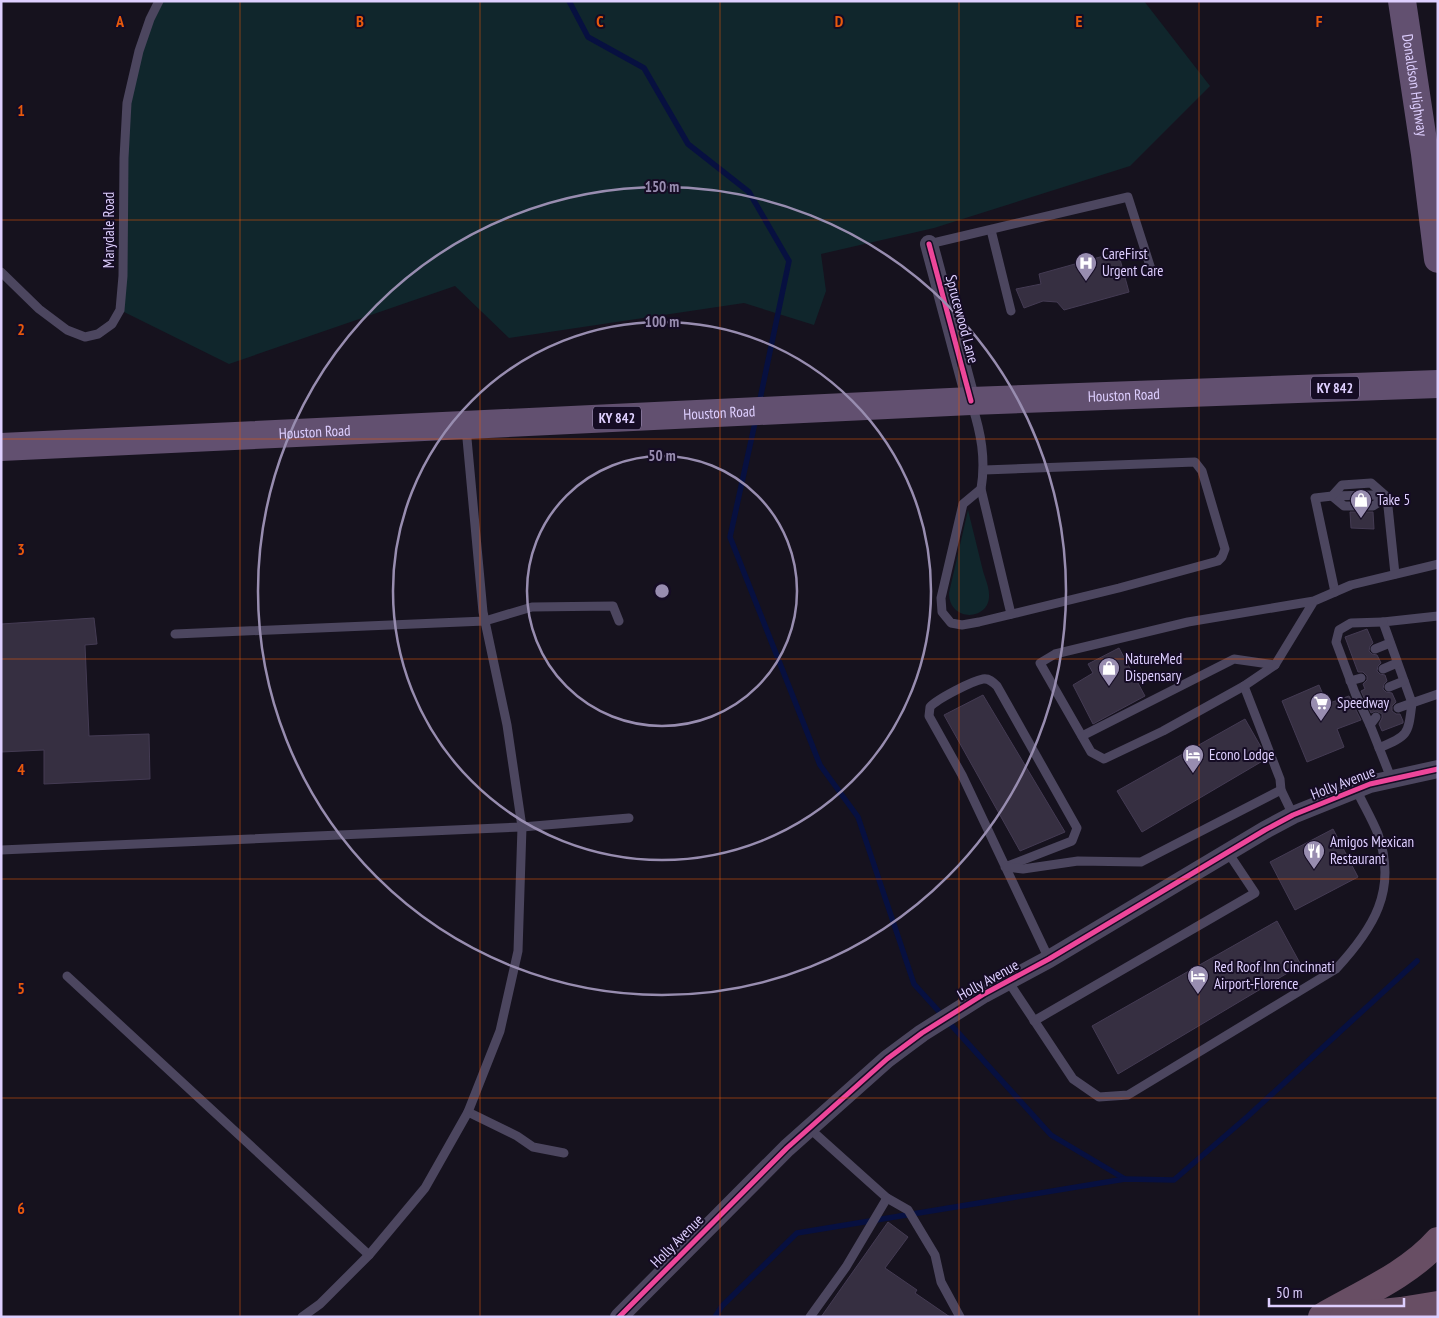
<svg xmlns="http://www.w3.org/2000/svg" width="1439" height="1318" viewBox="0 0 1439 1318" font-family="'PT Sans Narrow',sans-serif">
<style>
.green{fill:#10262c}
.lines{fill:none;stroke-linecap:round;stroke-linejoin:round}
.stream{stroke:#071040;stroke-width:5.5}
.building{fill:#362f41;stroke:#443b53}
.lane{stroke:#4c465f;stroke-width:9}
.street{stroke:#4c465f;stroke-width:18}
.primary{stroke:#625070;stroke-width:28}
.highway{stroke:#684e64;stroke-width:28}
.cycleway-casing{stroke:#150c24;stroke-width:8}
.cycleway{stroke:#ed469a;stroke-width:5}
.grid{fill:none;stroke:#e8590c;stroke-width:1;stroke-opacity:0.55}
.ring{fill:none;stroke:#988db0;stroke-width:2.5}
.labels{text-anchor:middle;stroke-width:4;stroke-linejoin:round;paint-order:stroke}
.shield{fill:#150c24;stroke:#a294bd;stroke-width:1}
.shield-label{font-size:14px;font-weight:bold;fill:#decfff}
.street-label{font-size:15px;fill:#decfff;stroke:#150c24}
.poi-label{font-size:15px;fill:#decfff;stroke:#150c24;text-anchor:start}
.grid-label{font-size:16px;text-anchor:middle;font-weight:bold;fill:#e8590c;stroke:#150c24;stroke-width:4;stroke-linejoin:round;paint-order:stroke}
.centre{fill:#988db0;stroke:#150c24;stroke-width:2.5}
.ring-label{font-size:15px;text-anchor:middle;font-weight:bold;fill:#988db0;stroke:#150c24;stroke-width:4;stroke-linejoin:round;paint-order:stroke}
</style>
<rect width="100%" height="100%" fill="#16121e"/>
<g class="green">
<polygon points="159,1 1144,1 1210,86 1130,166 934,228 821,254 826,291 814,325 744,303 509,338 455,286 229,364 120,310 127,103"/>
<path d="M968,510C973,530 978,551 983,571C985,578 989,587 989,594C991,621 949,623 949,593Z"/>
</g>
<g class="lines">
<g class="stream">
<polyline points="569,1 588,37 644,68 688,144 749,192 789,261 759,404"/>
<polyline points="756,418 730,537 820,765 858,817 914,984 1051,1135 1125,1179"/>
<polyline points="715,1317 722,1306 797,1233 1125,1179 1174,1180 1247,1117 1417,961"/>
</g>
</g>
<g class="building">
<polygon points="1118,252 1129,292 1064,310 1057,302 1043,301 1024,308 1016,289 1041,284 1039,274"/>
<polygon points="1350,512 1373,512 1374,529 1351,528"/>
<polygon points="94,618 97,644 85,645 89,736 149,734 150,779 44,784 44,750 1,752 1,624"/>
<polygon points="1367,629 1373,643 1370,646 1369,651 1372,654 1377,655 1381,663 1378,666 1377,671 1380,674 1385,675 1387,681 1384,684 1383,689 1386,692 1392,693 1396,702 1392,706 1392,711 1396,714 1400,714 1403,721 1403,723 1382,731 1379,724 1382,718 1382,714 1376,711 1371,713 1361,691 1365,689 1363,684 1367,680 1367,676 1363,672 1358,672 1345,637"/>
<polygon points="1119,648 1145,696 1093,724 1073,685 1093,673 1088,664"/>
<polygon points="1319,685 1327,704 1349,696 1361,720 1337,729 1344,747 1307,762 1282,701"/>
<polygon points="983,695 1065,832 1020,851 944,715"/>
<polygon points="1245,719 1261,747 1266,759 1142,832 1117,791"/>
<polygon points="1333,829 1358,877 1295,910 1270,862"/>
<polygon points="1277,921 1301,965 1118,1074 1092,1026"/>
<polygon points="888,1222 908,1237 885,1268 917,1290 915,1293 950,1317 821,1317"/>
</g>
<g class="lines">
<g class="lane">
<polyline points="991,230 1011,311"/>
<polyline points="929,244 1128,197 1151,269"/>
<polyline points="1,272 39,309 67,330 85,337 98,334 112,324 120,310 123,276 124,158 127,103 139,51 150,19 159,1"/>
<path d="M972,405C981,433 986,459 981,489L1011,614"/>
<polyline points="981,489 963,504 941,598 942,612 951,623 962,625 979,622 1119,588 1218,561 1222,557 1225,549 1202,471 1195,462 984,470"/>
<polyline points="1332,496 1344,506 1373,506 1387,497"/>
<polyline points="1332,496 1372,495 1387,497"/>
<polyline points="1335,592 1315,498 1332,496 1342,485 1371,483 1387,497 1395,574"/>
<polyline points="1314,601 1188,622 1055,654 1040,663 1091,752 1104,759 1163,731 1244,686 1275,665 1314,601 1351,585 1438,564"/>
<polyline points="1438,616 1383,622 1412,703 1438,694"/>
<polyline points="175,634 485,621 532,607 613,606 619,621"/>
<polyline points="1375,649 1390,643"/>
<polyline points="1383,669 1397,663"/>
<polyline points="1350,681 1361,678"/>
<polyline points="1244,686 1280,779 1281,790 1293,815"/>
<polyline points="1389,687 1404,681"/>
<polyline points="1376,717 1370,725 1391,778"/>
<polyline points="1370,725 1355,693 1336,642 1339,630 1351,623 1383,622"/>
<polyline points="1082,736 1234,659 1275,665"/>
<path d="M1379,748C1409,735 1408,735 1412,703L1398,708"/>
<polyline points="1,850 522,827 629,818"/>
<path d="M1005,867L1072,841L1077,828L997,686C993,682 989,678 983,679C972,681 937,699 930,707L929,716L962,775L1049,959"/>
<polyline points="1007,867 1023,869 1078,861 1141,862 1281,790"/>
<polyline points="67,976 369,1255"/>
<path d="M1008,981L1073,1079L1099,1097L1128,1095L1336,969C1373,929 1398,890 1378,834C1372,819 1363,804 1356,789"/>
<polyline points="1034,1021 1255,893 1227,851"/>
<polyline points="468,1112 517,1136 533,1147 564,1153"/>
<polyline points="809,1128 887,1198 908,1210 935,1255 941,1282 960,1317"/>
<polyline points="302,1317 320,1304 369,1255 425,1188 468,1112 500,1031 518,951 522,827 507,725 483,612 466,428"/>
<polyline points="810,1317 846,1267 887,1198"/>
</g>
<g class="street">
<polyline points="929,244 971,401"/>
<polyline points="619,1317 787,1148 887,1059 922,1033 984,994 1049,959 1265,830 1293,815 1370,784 1438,769"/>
</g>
<g class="primary">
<path id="s1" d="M1402,1L1425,154L1438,259"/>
<path id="s2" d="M1,447L971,401L1438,384"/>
</g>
<g class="highway">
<path d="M1322,1317C1360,1295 1409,1274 1438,1241"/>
<polyline points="1344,1317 1401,1311 1438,1305"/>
</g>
<g class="cycleway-casing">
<g id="cycleway">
<polyline points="929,244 971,401"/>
<polyline points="619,1317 787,1148 887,1059 922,1033 984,994 1049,959 1265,830 1293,815 1370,784 1438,769"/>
</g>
</g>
<use href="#cycleway" class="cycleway"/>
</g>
<path class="grid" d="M240,1V1317M480,1V1317M720,1V1317M959,1V1317M1199,1V1317M1,220H1438M1,439H1438M1,659H1438M1,879H1438M1,1098H1438"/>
<g class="ring">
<circle cx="662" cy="591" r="135"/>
<circle cx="662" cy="591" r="269"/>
<circle cx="662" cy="591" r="404"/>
</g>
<defs>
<g id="hospital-pin" transform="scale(1.125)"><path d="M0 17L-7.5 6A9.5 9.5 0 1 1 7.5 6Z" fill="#988db0" stroke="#150c24"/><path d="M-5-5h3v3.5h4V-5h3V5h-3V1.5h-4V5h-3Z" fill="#fff"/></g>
<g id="shop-pin" transform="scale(1.125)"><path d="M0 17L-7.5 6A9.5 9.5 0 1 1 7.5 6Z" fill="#988db0" stroke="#150c24"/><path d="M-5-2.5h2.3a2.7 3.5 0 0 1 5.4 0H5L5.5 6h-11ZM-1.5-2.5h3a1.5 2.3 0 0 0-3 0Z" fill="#fff"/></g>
<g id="supermarket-pin" transform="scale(1.125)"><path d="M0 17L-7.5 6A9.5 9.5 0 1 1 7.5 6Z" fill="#988db0" stroke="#150c24"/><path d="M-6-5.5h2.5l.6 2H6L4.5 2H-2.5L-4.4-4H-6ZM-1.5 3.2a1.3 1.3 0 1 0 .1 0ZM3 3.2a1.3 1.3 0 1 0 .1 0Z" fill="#fff"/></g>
<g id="hotel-pin" transform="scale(1.125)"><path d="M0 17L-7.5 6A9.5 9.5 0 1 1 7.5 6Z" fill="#988db0" stroke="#150c24"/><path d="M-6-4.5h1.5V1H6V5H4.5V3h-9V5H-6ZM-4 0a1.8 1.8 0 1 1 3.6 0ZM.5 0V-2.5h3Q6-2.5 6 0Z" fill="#fff"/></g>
<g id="restaurant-pin" transform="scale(1.125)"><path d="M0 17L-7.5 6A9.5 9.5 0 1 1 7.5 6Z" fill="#988db0" stroke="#150c24"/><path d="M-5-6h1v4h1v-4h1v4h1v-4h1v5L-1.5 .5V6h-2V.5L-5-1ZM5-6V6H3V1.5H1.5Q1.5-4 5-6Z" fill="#fff"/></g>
</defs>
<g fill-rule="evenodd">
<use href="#hospital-pin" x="1086" y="263"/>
<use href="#shop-pin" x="1361" y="500"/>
<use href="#shop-pin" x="1109" y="668"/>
<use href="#supermarket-pin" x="1321" y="703"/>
<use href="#hotel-pin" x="1193" y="755"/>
<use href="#restaurant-pin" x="1314" y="851"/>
<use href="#hotel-pin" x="1198" y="976"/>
</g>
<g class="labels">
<g class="shield">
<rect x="1311" y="376.5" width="48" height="23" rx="4"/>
<rect x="593" y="406.5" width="48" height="23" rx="4"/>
</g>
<g class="shield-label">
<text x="1335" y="393">KY 842</text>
<text x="617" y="423">KY 842</text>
</g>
<g class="street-label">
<text dy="5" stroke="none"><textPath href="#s1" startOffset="85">Donaldson Highway</textPath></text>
<text transform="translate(109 230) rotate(-90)" y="5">Marydale Road</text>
<text transform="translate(962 319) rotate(75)" y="5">Sprucewood Lane</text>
<text dy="5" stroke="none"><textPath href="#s2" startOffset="1124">Houston Road</textPath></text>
<text dy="5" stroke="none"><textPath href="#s2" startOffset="719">Houston Road</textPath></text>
<text dy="5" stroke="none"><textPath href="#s2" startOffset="314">Houston Road</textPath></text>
<text transform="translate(1343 783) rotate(-21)" y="5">Holly Avenue</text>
<text transform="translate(988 980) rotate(-29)" y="5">Holly Avenue</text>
<text transform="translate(677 1241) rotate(-45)" y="5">Holly Avenue</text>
</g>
<g class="poi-label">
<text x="1102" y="259">CareFirst<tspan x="1102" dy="17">Urgent Care</tspan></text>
<text x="1377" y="505">Take 5</text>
<text x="1125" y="664">NatureMed<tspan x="1125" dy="17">Dispensary</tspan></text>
<text x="1337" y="708">Speedway</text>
<text x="1209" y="760">Econo Lodge</text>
<text x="1330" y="847">Amigos Mexican<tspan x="1330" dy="17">Restaurant</tspan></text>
<text x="1214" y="972">Red Roof Inn Cincinnati<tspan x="1214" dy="17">Airport-Florence</tspan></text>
</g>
</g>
<g class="grid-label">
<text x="120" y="27">A</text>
<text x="360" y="27">B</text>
<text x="600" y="27">C</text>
<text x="839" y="27">D</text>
<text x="1079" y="27">E</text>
<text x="1319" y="27">F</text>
<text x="21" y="116">1</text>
<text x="21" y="335">2</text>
<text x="21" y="555">3</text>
<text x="21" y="775">4</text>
<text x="21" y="994">5</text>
<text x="21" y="1214">6</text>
</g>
<circle cx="662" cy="591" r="8" class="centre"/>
<g class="ring-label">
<text x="662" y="192">150 m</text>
<text x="662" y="327">100 m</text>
<text x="662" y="461">50 m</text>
</g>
<rect width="1439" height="1318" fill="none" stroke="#decfff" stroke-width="5"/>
<path d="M1269 1298v8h135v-8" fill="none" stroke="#decfff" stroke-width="2.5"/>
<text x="1276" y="1298" font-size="15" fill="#decfff" stroke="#150c24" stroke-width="4" paint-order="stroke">50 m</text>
</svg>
